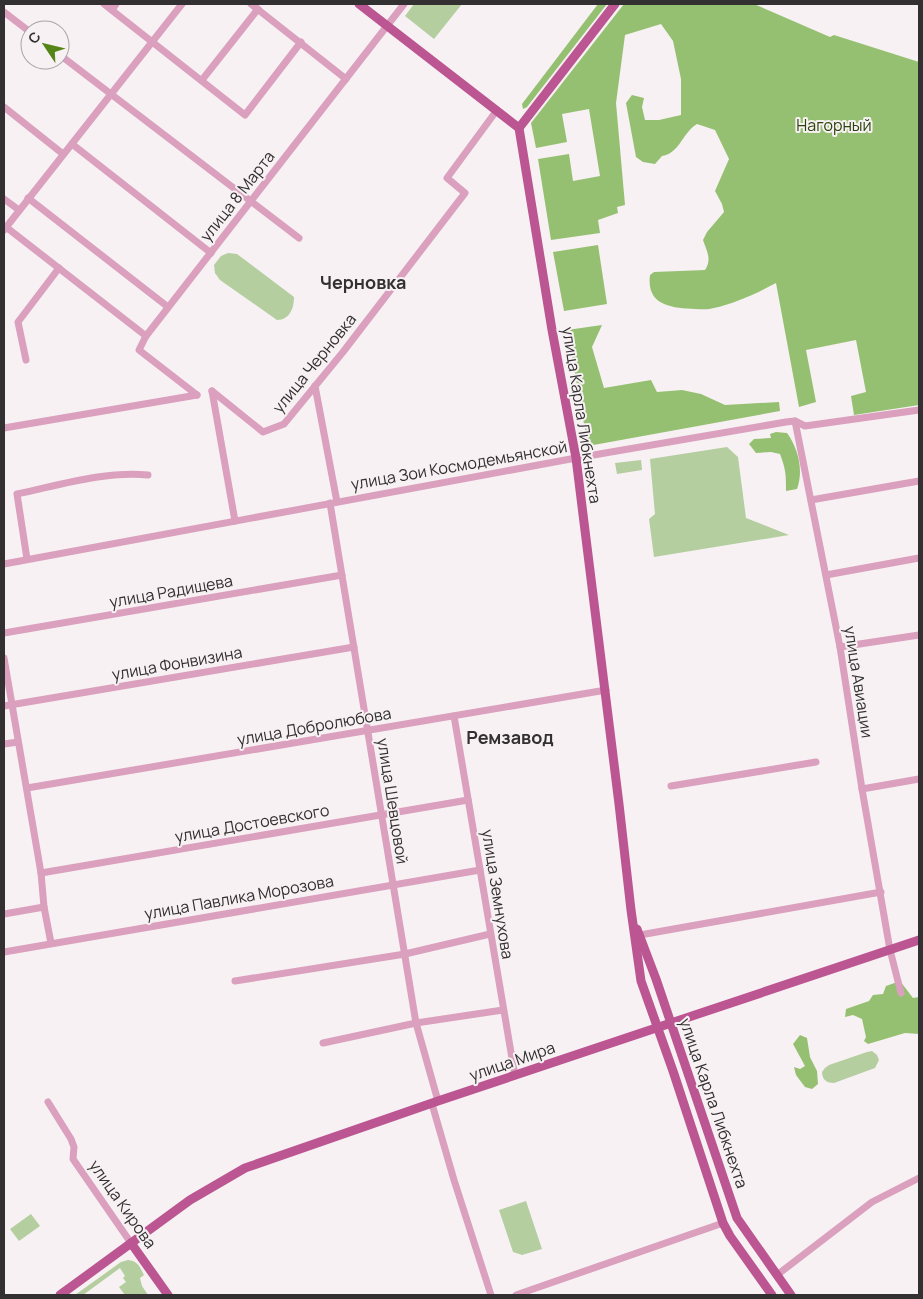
<svg xmlns="http://www.w3.org/2000/svg" width="923" height="1299" viewBox="0 0 923 1299" font-family="Manrope,sans-serif">
<style>
.green{fill:#b4ce9f}
.forest{fill:#96c071}
.lines{fill:none;stroke-linecap:round;stroke-linejoin:round}
.minor{stroke:#daa0be;stroke-width:7}
.major{stroke:#bc5692;stroke-width:9}
.labels{text-anchor:middle;stroke-width:4;stroke-linejoin:round;paint-order:stroke}
.park-label{font-size:16px;fill:#29430a;stroke:#f7f1f3}
.street-label{font-size:16px;fill:#333032;stroke:#f7f1f3}
.neighbourhood-label{font-size:18px;font-weight:bold;fill:#333032;stroke:#f7f1f3}
</style>
<rect width="100%" height="100%" fill="#f7f1f3"/>
<g class="green">
<polygon points="414,4 462,4 434,39 405,16"/>
<path d="M228,253L237,254L294,297C294,309 289,320 277,320L220,280L215,273L214,265L221,256Z"/>
<polygon points="727,447 738,457 746,518 789,535 654,557 649,519 655,514 650,459"/>
<polygon points="641,460 642,470 617,474 615,463"/>
<path d="M872,1051L877,1055L879,1060L875,1068L834,1083C827,1083 822,1080 822,1072L825,1068L829,1065L867,1052Z"/>
<polygon points="526,1201 542,1249 522,1255 513,1252 499,1210"/>
<polygon points="31,1214 40,1226 19,1241 10,1229"/>
<path d="M128,1260C138,1261 140,1267 144,1275L140,1278L142,1286L148,1295H125L119,1287L126,1282L123,1278L125,1276L120,1268L83,1295H75L121,1262Z"/>
</g>
<g class="forest">
<polygon points="598,4 607,4 527,107 523,109 522,104"/>
<path d="M624,4H754L830,37L834,35L919,62V405L854,415L851,396L866,392L856,340L806,350L816,402L799,407L776,283C757,293 736,303 714,308C708,310 701,309 695,309C672,308 646,306 650,275L654,272L705,270C712,259 707,252 703,240L707,232L724,212L722,204L715,191L729,159L715,130L697,124C682,133 680,153 662,156L655,164L643,162L636,157L626,103L632,95L644,98L642,107L645,120H659L681,115V79L673,41L661,24L625,35L616,103L625,205L617,207L618,213L598,220L600,233L551,240L538,159L569,154L573,181L600,176L589,109L562,114L567,142L536,148L531,123Z"/>
<polygon points="598,245 607,304 564,311 553,252"/>
<polygon points="602,325 592,347 604,388 651,380 657,392 682,390 701,394 725,405 779,402 780,411 588,446 567,330"/>
<path d="M776,432L787,433C798,448 804,470 797,489L786,491C786,475 786,470 780,454L771,452L756,453L749,444L754,439L771,438L770,434Z"/>
<polygon points="900,981 913,998 919,997 919,1034 905,1033 868,1044 864,1041 866,1037 862,1019 853,1015 845,1017 846,1009 869,1001 873,995 883,994 886,986"/>
<polygon points="800,1035 807,1038 810,1057 817,1071 818,1084 812,1089 805,1087 796,1075 794,1067 800,1069 805,1066 793,1044"/>
</g>
<g class="lines">
<g class="minor">
<polyline points="104,4 245,115 301,42"/>
<polyline points="251,4 346,79"/>
<polyline points="112,10 116,4"/>
<polyline points="4,12 30,32"/>
<polyline points="60,55 299,238"/>
<polyline points="202,80 258,9"/>
<polyline points="4,107 63,154"/>
<polyline points="72,144 211,253"/>
<polyline points="28,198 168,307"/>
<polyline points="4,199 19,210"/>
<polyline points="6,227 146,336"/>
<polyline points="4,230 182,4"/>
<polyline points="26,360 18,322 59,268"/>
<polyline points="315,386 337,502"/>
<polyline points="212,391 263,432 284,424 343,352 465,193 447,178 497,110"/>
<polyline points="212,391 235,521"/>
<polyline points="197,395 139,350 146,336 404,4"/>
<polyline points="795,421 840,647 862,789 890,950 901,993"/>
<polyline points="4,428 197,395"/>
<polyline points="811,500 919,481"/>
<polyline points="330,503 416,1023 438,1101"/>
<path d="M27,559L17,494C60,485 104,471 148,475"/>
<polyline points="4,564 576,458 786,422 795,421 805,426 919,410"/>
<polyline points="826,575 919,558"/>
<polyline points="4,633 342,575"/>
<polyline points="840,647 919,635"/>
<polyline points="4,658 41,873 44,907 51,943"/>
<polyline points="4,706 354,647"/>
<polyline points="454,716 515,1076"/>
<polyline points="4,744 18,742"/>
<polyline points="671,786 816,762"/>
<polyline points="27,788 606,690"/>
<polyline points="862,789 919,779"/>
<polyline points="41,873 468,800"/>
<polyline points="4,914 44,907"/>
<polyline points="640,935 881,892"/>
<polyline points="4,952 480,870"/>
<polyline points="235,981 405,954 490,934"/>
<polyline points="323,1043 416,1023 503,1010"/>
<polyline points="48,1102 71,1139 74,1147 73,1159 131,1243"/>
<polyline points="432,1104 454,1180 491,1295"/>
<polyline points="777,1275 872,1202 919,1178"/>
<polyline points="516,1295 723,1223"/>
</g>
<g class="major">
<polyline points="359,4 519,128 552,330 576,458 619,804 631,910 641,981 673,1071 723,1223 730,1236 772,1295"/>
<polyline points="519,128 615,4"/>
<polyline points="637,929 656,979 737,1218 791,1295"/>
<polyline points="131,1243 168,1295"/>
<polyline points="60,1295 190,1200 245,1168 438,1101 919,940"/>
</g>
</g>
<g class="labels">
<g class="park-label">
<text x="834" y="131">Нагорный</text>
</g>
<g class="street-label">
<text transform="translate(237 196) rotate(-52)" y="6">улица 8 Марта</text>
<text transform="translate(314 363) rotate(-51)" y="6">улица Черновка</text>
<text transform="translate(582 415) rotate(81)" y="6">улица Карла Либкнехта</text>
<text transform="translate(459 465) rotate(-10)" y="6">улица Зои Космодемьянской</text>
<text transform="translate(171 591) rotate(-10)" y="6">улица Радищева</text>
<text transform="translate(177 663) rotate(-10)" y="6">улица Фонвизина</text>
<text transform="translate(859 682) rotate(81)" y="6">улица Авиации</text>
<text transform="translate(314 726) rotate(-10)" y="6">улица Добролюбова</text>
<text transform="translate(393 801) rotate(81)" y="6">улица Шевцовой</text>
<text transform="translate(252 823) rotate(-10)" y="6">улица Достоевского</text>
<text transform="translate(498 894) rotate(81)" y="6">улица Земнухова</text>
<text transform="translate(239 897) rotate(-10)" y="6">улица Павлика Морозова</text>
<text transform="translate(512 1061) rotate(-19)" y="6">улица Мира</text>
<text transform="translate(714 1103) rotate(71)" y="6">улица Карла Либкнехта</text>
<text transform="translate(123 1204) rotate(55)" y="6">улица Кирова</text>
</g>
<g class="neighbourhood-label">
<text x="363" y="289">Черновка</text>
<text x="510" y="744">Ремзавод</text>
</g>
</g>
<rect width="923" height="1299" fill="none" stroke="#333032" stroke-width="10"/>
<g transform="translate(45 45) rotate(305)"><circle r="24" fill="#f7f1f3" stroke="#a9a4a6"/>
<path d="M0-4L9 19L0 12L-9 19Z" fill="#558517"/>
<text y="-8" font-size="14" font-weight="bold" text-anchor="middle" fill="#333032">С</text>
</g>
</svg>
